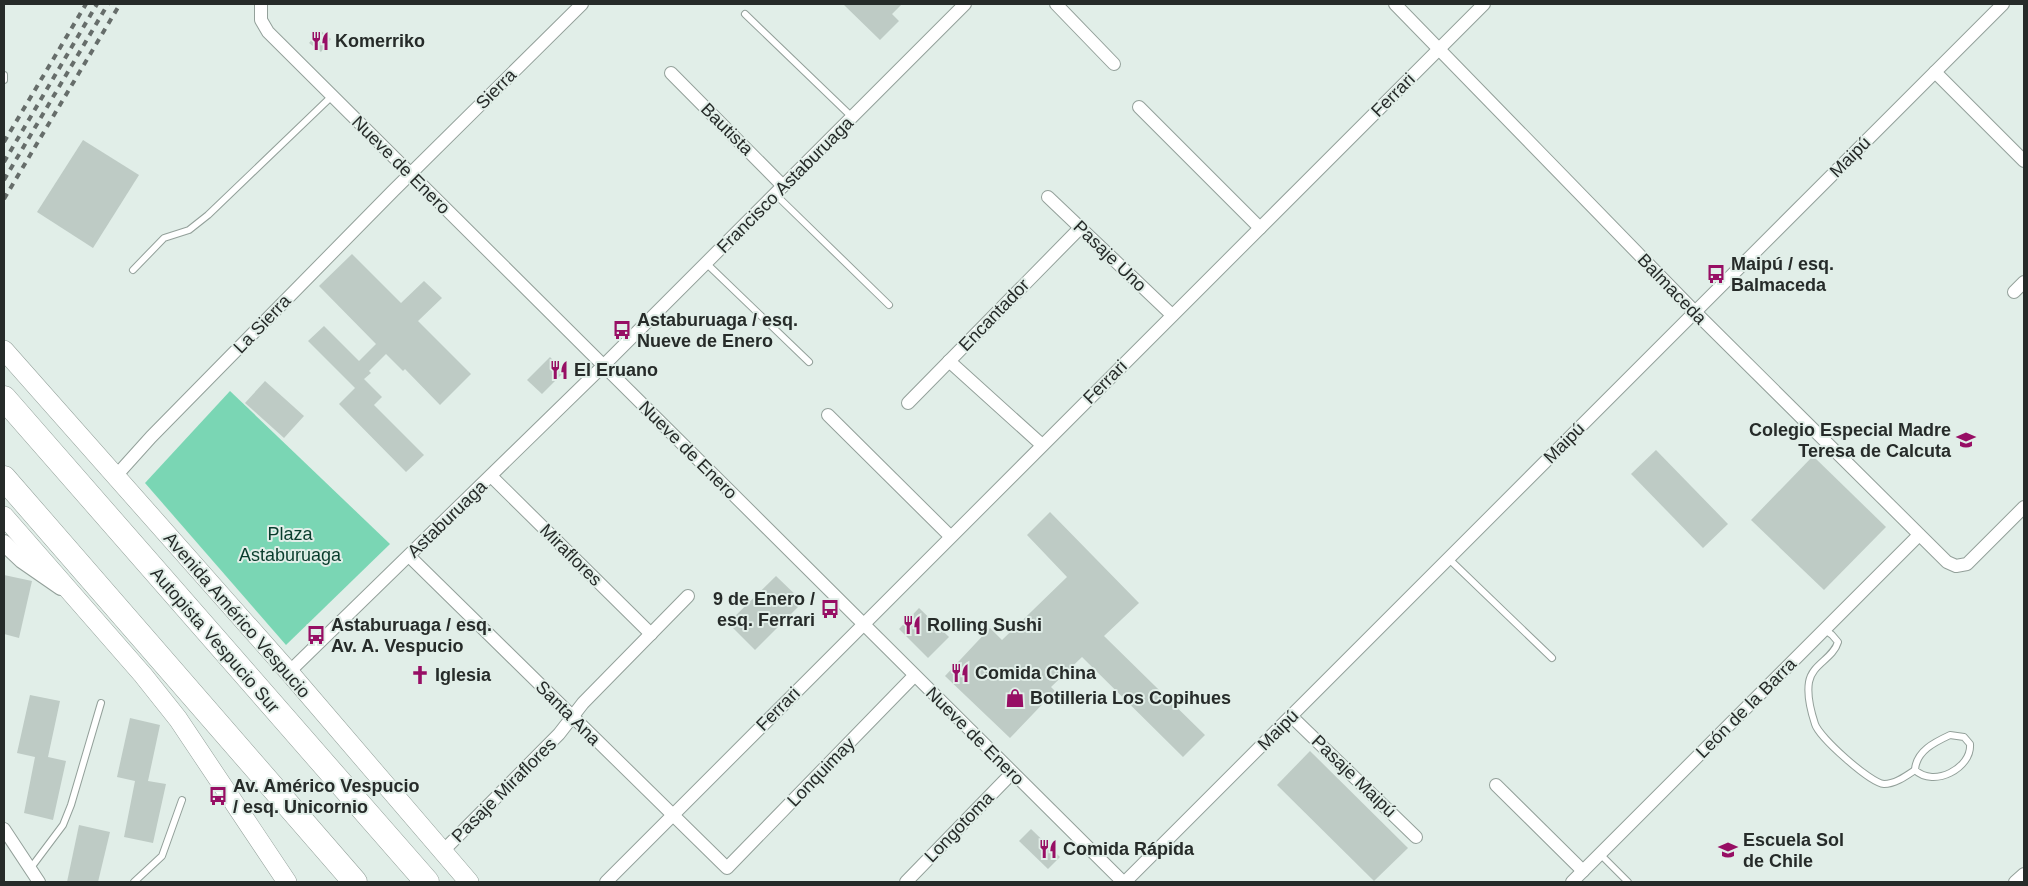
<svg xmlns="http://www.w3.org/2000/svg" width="2028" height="886" viewBox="0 0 2028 886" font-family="Arial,sans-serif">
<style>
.green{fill:#7ad6b4}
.building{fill:#becbc5}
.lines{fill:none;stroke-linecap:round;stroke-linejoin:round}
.service-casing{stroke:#93a09a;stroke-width:8}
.minor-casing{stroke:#93a09a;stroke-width:14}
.tertiary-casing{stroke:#93a09a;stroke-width:18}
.secondary-casing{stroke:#93a09a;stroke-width:20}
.motorway-casing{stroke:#93a09a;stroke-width:25}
.service{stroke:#fff;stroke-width:6}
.minor{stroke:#fff;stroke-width:12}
.tertiary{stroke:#fff;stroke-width:16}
.secondary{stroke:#fff;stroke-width:19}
.motorway{stroke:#fff;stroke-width:24}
.rail{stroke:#666d6a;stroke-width:4;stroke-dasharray:6 6;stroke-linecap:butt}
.labels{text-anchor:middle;stroke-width:4;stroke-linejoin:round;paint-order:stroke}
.poi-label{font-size:18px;font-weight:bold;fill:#262b29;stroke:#e1eee8;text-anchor:start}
.street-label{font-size:18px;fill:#262b29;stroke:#e1eee8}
.park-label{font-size:18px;fill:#083c2c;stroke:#e1eee8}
</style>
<rect width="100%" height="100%" fill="#e1eee8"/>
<polygon class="green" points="230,391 390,544 286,645 145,483"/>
<g class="building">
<polygon points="843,4 902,4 892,14 899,21 880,40"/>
<polygon points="320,30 331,39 321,52 309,43"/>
<polygon points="83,140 139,175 93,248 37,212"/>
<polygon points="352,254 401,303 424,281 442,298 418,321 471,374 440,405 405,369 403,371 386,354 369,371 371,373 364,379 382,397 374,405 424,455 406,472 339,404 355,388 308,341 324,326 359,361 376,344 319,286"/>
<polygon points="550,357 564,372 542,394 527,380"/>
<polygon points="265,381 304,416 284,438 245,403"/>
<polygon points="1656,450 1728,524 1703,548 1631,474"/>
<polygon points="1813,456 1886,527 1824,590 1751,520"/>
<polygon points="1050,512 1139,603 1104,636 1205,735 1183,757 1082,657 1051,687 1055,691 1010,738 945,676 990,628 1002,640 1067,577 1027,535"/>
<polygon points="4,575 32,581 19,638 4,634"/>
<polygon points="776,576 803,602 755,650 728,623"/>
<polygon points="919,608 949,637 928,658 899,629"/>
<polygon points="30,695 60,701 48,757 66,761 53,820 24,813 35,757 17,753"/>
<polygon points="130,718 160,725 148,781 166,784 153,843 124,837 135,781 117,777"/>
<polygon points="1310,751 1408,848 1374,881 1277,785"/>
<polygon points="79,825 110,832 98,882 67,882"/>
<polygon points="1031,829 1060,857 1048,869 1019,841"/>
</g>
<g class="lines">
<g class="service-casing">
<g id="service">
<polyline points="745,14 852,117"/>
<polyline points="4,75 4,80"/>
<polyline points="775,194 889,305"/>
<polyline points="706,263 809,362"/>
<polyline points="133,270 164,238 189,230 208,215 332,96"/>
<polyline points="1449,559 1552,658"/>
<path d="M1824,629L1832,635L1838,642C1833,659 1812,664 1809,682C1807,694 1811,712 1815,724C1819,737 1870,783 1884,784C1895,784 1906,776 1915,770"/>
<path d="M1950,735L1964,737L1970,744C1972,768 1934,788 1915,770C1916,751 1935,742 1950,735Z"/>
<polyline points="1600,854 1628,882"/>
<polyline points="30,869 63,825 71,805 101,703"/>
<polyline points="134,882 162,856 182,800"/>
</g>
</g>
<g class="minor-casing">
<g id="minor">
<polyline points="261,4 261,20 268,32 1123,882"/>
<polyline points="1056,4 1114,64"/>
<polyline points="1395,4 1695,312 1947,562 1956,566 1967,564 2024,507"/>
<polyline points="1935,72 2024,161"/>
<polyline points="671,73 783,186"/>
<polyline points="1139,107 1260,228"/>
<polyline points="1048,197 1172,315"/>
<polyline points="2014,292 2024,282"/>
<polyline points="949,361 1042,445"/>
<polyline points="908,403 1080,228"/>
<polyline points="828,415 950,536"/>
<polyline points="491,476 651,634"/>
<polyline points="115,477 151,437 393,191 582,4"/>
<polyline points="409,556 727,868 914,676"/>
<polyline points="289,672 604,365 965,4"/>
<polyline points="1291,716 1416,837"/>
<polyline points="1496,785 1583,871"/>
<polyline points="4,829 39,882"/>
<polyline points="442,852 559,734 583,703 688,596"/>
<polyline points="606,882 1484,4"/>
<polyline points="906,882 1012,773"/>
<polyline points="1125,882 2003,4"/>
<polyline points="1572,882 1919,535"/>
<polyline points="2015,882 2024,874"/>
</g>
</g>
<g class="tertiary-casing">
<polyline id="tertiary" points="4,543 22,560 61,587"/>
</g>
<g class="secondary-casing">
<g id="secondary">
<polyline points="4,350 289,672 469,882"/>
<polyline points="4,516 143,675 178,719 287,882"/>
</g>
</g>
<g class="motorway-casing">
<g id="motorway">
<polyline points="4,398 427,882"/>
<polyline points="4,478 355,882"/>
</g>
</g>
<use href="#service" class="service"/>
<use href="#minor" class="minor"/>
<use href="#tertiary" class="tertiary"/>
<use href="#secondary" class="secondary"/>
<use href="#motorway" class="motorway"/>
<g class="rail">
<polyline points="4,142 86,4"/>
<polyline points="4,162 97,4"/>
<polyline points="4,180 108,4"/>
<polyline points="4,199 120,4"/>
</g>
</g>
<defs>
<g id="restaurant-bare" transform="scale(1.5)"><path d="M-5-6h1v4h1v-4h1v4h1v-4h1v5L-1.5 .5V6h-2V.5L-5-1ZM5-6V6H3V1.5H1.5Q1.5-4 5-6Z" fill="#970e64" stroke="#e1eee8" stroke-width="2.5" paint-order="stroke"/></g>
<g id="bus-bare" transform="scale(1.5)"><path d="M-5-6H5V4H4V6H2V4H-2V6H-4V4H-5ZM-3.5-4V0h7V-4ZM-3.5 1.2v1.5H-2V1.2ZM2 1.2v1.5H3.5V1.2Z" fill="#970e64" stroke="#e1eee8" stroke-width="2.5" paint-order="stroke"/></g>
<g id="school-bare" transform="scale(1.5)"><path d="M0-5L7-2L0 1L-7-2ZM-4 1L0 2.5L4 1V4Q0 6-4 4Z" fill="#970e64" stroke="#e1eee8" stroke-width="2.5" paint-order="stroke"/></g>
<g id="church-bare" transform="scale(1.5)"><path d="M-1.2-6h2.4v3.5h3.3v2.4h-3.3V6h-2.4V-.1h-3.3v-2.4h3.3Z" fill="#970e64" stroke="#e1eee8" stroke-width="2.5" paint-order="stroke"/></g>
<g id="shop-bare" transform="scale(1.5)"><path d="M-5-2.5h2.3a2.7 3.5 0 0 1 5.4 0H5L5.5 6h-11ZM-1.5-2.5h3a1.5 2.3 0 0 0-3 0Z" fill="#970e64" stroke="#e1eee8" stroke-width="2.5" paint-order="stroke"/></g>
</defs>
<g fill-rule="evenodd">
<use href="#restaurant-bare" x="320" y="41"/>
<use href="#bus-bare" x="1716" y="274"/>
<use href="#bus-bare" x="622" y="330"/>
<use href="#restaurant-bare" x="559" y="370"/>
<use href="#school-bare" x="1966" y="440"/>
<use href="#bus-bare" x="830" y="609"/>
<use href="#restaurant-bare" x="912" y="625"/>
<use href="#bus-bare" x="316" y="635"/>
<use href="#restaurant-bare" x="960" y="673"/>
<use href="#church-bare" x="420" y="675"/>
<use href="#shop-bare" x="1015" y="698"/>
<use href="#bus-bare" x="218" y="796"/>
<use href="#restaurant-bare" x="1048" y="849"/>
<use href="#school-bare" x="1728" y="850"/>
</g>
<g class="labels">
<g class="poi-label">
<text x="335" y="47">Komerriko</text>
<text x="1731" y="270">Maipú / esq.<tspan x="1731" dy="21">Balmaceda</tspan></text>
<text x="637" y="326">Astaburuaga / esq.<tspan x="637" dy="21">Nueve de Enero</tspan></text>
<text x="574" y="376">El Eruano</text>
<text x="1951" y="436" text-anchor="end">Colegio Especial Madre<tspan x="1951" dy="21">Teresa de Calcuta</tspan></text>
<text x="815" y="605" text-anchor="end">9 de Enero /<tspan x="815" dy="21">esq. Ferrari</tspan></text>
<text x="331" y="631">Astaburuaga / esq.<tspan x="331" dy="21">Av. A. Vespucio</tspan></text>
<text x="927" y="631">Rolling Sushi</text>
<text x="975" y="679">Comida China</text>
<text x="435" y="681">Iglesia</text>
<text x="1030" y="704">Botilleria Los Copihues</text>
<text x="233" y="792">Av. Américo Vespucio<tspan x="233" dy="21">/ esq. Unicornio</tspan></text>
<text x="1743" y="846">Escuela Sol<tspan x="1743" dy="21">de Chile</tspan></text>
<text x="1063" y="855">Comida Rápida</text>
</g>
<g class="street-label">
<text transform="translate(496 89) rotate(-45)" y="6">Sierra</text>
<text transform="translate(1393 95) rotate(-45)" y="6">Ferrari</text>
<text transform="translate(727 129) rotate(45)" y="6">Bautista</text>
<text transform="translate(1850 157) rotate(-45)" y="6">Maipú</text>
<text transform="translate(401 165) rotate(45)" y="6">Nueve de Enero</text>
<text transform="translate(785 185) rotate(-45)" y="6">Francisco Astaburuaga</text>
<text transform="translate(1110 256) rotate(44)" y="6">Pasaje Uno</text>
<text transform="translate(1672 289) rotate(46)" y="6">Balmaceda</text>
<text transform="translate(994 315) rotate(-46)" y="6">Encantador</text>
<text transform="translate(262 324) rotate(-46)" y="6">La Sierra</text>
<text transform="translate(1105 382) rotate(-45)" y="6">Ferrari</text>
<text transform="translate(1564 443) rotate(-45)" y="6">Maipú</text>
<text transform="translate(688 450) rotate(45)" y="6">Nueve de Enero</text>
<text transform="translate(447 519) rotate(-44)" y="6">Astaburuaga</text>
<text transform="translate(571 555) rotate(45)" y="6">Miraflores</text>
<text transform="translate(237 615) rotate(49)" y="6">Avenida Américo Vespucio</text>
<text transform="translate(215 640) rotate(49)" y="6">Autopista Vespucio Sur</text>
<text transform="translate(1746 708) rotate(-45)" y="6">León de la Barra</text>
<text transform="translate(778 709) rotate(-45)" y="6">Ferrari</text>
<text transform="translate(568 713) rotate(45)" y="6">Santa Ana</text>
<text transform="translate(1278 730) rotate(-45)" y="6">Maipú</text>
<text transform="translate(975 736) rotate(45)" y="6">Nueve de Enero</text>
<text transform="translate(821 772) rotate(-46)" y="6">Lonquimay</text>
<text transform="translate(1354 776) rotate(44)" y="6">Pasaje Maipú</text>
<text transform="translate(504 790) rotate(-45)" y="6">Pasaje Miraflores</text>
<text transform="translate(959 827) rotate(-46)" y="6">Longotoma</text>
</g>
<g class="park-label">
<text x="290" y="540">Plaza<tspan x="290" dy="21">Astaburuaga</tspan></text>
</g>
</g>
<rect width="2028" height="886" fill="none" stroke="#262b29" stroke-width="10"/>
</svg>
